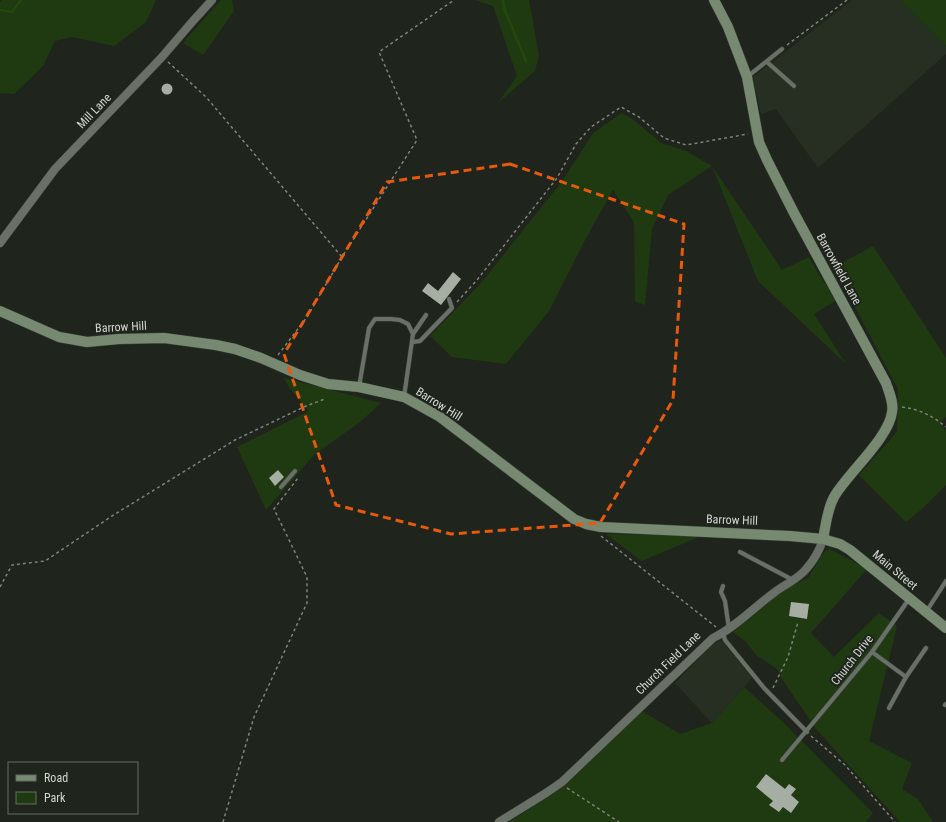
<svg xmlns="http://www.w3.org/2000/svg" width="946" height="822" viewBox="0 0 946 822" font-family="'Roboto Condensed',sans-serif">
<style>
.built{fill:#262f22}
.green{fill:#1f3a11}
.lines{fill:none;stroke-linecap:round;stroke-linejoin:round}
.stream{stroke:#22480c;stroke-width:2.5}
.building{fill:#a6ada3}
.lane-casing{stroke:#3e423c;stroke-width:5}
.street-casing{stroke:#3e423c;stroke-width:9}
.secondary-casing{stroke:#3e423c;stroke-width:11}
.path{stroke:#7d827b;stroke-width:1.5;stroke-dasharray:3 3;stroke-linecap:butt}
.lane{stroke:#697067;stroke-width:4}
.street{stroke:#697067;stroke-width:8}
.secondary{stroke:#778a71;stroke-width:10}
.marked{fill:none;stroke:#e8590c;stroke-width:3;stroke-dasharray:8 5;stroke-linejoin:round}
.labels{text-anchor:middle;stroke-width:4;stroke-linejoin:round;paint-order:stroke}
.street-label{font-size:12px;fill:#d4d7d2;stroke:#1f251d}
</style>
<rect width="100%" height="100%" fill="#1f251d"/>
<g class="built">
<polygon points="852,0 900,0 946,46 946,54 818,168 776,109 761,114 753,77"/>
<polygon points="716,641 722,641 752,678 712,723 675,683"/>
</g>
<g class="green">
<polygon points="2,0 156,0 146,22 114,46 72,37 55,41 43,66 14,94 0,93 0,2"/>
<polygon points="221,0 232,0 234,11 203,55 183,43"/>
<polygon points="475,0 529,0 539,55 535,71 498,103 517,76 493,6"/>
<polygon points="900,0 946,0 946,46"/>
<polygon points="622,113 635,121 661,143 686,151 712,166 782,270 809,257 819,275 837,300 814,314 846,364 758,281 712,166 668,195 652,229 645,305 635,301 634,222 613,190 585,240 549,311 506,364 452,357 430,336 481,283 563,180 593,133"/>
<polygon points="873,246 946,358 946,417 940,422 946,431 946,485 922,509 906,522 859,475 897,432 898,389 834,267"/>
<polygon points="284,378 381,403 360,422 314,455 266,510 237,447 309,411 290,389"/>
<polygon points="606,534 701,536 642,561"/>
<polygon points="830,549 867,569 811,633 834,657 879,613 897,626 869,741 912,763 902,789 918,799 933,822 900,822 816,729 782,679 777,669 756,655 747,643 733,632 767,604 777,592 808,578 824,552"/>
<polygon points="744,687 784,723 873,813 866,822 509,822 548,797 568,783 642,711 680,734 712,723"/>
</g>
<g class="lines">
<g class="stream">
<polyline points="503,0 504,8 526,61"/>
<polyline points="0,10 12,12 21,0"/>
</g>
</g>
<g class="building">
<circle cx="167" cy="89" r="5.5"/>
<polygon points="453,272 461,279 441,305 422,291 428,283 438,291"/>
<polygon points="278,470 284,477 275,486 269,478"/>
<polygon points="791,602 809,604 807,619 789,616"/>
<polygon points="766,774 785,789 789,784 796,789 791,795 799,802 791,813 783,807 779,812 769,805 773,801 756,787"/>
</g>
<g class="lines">
<g class="lane-casing">
<g id="lane">
<polyline points="767,62 794,86"/>
<polyline points="747,77 782,49"/>
<polyline points="413,334 426,315"/>
<polyline points="413,342 420,341 452,308 449,299"/>
<polyline points="359,387 369,328 375,319 391,319 400,320 408,324 413,334 404,397"/>
<polyline points="281,487 295,471"/>
<polyline points="740,552 793,580"/>
<polyline points="723,586 721,592 725,601 729,629"/>
<polyline points="926,612 946,581"/>
<polyline points="723,633 725,640 764,688 807,732"/>
<polyline points="872,652 906,677 926,648"/>
<polyline points="945,705 946,704"/>
<polyline points="889,708 906,677"/>
<polyline points="782,760 872,652 909,599"/>
</g>
</g>
<g class="street-casing">
<g id="street">
<polyline points="0,243 55,169 162,57 192,22 212,0"/>
<path d="M499,822L546,793L562,782L713,638C736,627 754,607 775,592C785,584 799,579 807,568C814,560 820,549 823,539"/>
</g>
</g>
<g class="secondary-casing">
<g id="secondary">
<path d="M714,0L728,27L747,77L759,142L767,160L794,213L886,383C889,392 894,403 892,412C889,438 847,474 834,497C827,510 826,524 823,539"/>
<polyline points="0,311 59,337 87,342 119,339 164,338 216,345 235,349 261,358 300,375 328,384 359,387 404,397 440,417 574,519 586,524 601,527 790,536 823,539 840,544 850,550 946,628"/>
</g>
</g>
<g class="path">
<polyline points="787,45 847,0"/>
<polyline points="168,62 206,97 342,257"/>
<polyline points="457,302 477,280 557,178 576,144 591,127 621,107 639,117 664,138 686,145 748,134"/>
<polyline points="278,355 307,317 342,257 417,140 379,52 454,0"/>
<path d="M902,407C919,409 933,416 946,427"/>
<polyline points="601,536 716,627"/>
<polyline points="0,587 12,565 45,561 112,516 235,440 306,406 325,399"/>
<polyline points="773,688 788,657 798,622"/>
<polyline points="811,736 845,765 895,822"/>
<polyline points="567,788 619,822"/>
<polyline points="223,822 254,717 307,603 307,577 274,509 298,478"/>
</g>
<use href="#lane" class="lane"/>
<use href="#street" class="street"/>
<use href="#secondary" class="secondary"/>
</g>
<path class="marked" d="M510,164L684,224L673,400L600,523L451,534L336,505L284,354L387,182Z"/>
<g class="labels">
<g class="street-label">
<text transform="translate(94 111) rotate(-46)" y="4">Mill Lane</text>
<text transform="translate(839 269) rotate(61)" y="4">Barrowfield Lane</text>
<text transform="translate(121 327) rotate(-3)" y="4">Barrow Hill</text>
<text transform="translate(439 404) rotate(32)" y="4">Barrow Hill</text>
<text transform="translate(732 520) rotate(2)" y="4">Barrow Hill</text>
<text transform="translate(895 570) rotate(40)" y="4">Main Street</text>
<text transform="translate(852 660) rotate(-52)" y="4">Church Drive</text>
<text transform="translate(668 663) rotate(-44)" y="4">Church Field Lane</text>
</g>
</g>
<rect x="8" y="762" width="130" height="52" fill="#1f251d" stroke="#676c65"/>
<rect x="16" y="775" width="20" height="6" fill="#778a71" stroke="#676c65"/>
<text x="44" y="782" font-size="12" fill="#d4d7d2">Road</text>
<rect x="16" y="792" width="20" height="12" fill="#1f3a11" stroke="#676c65"/>
<text x="44" y="802" font-size="12" fill="#d4d7d2">Park</text>
</svg>
